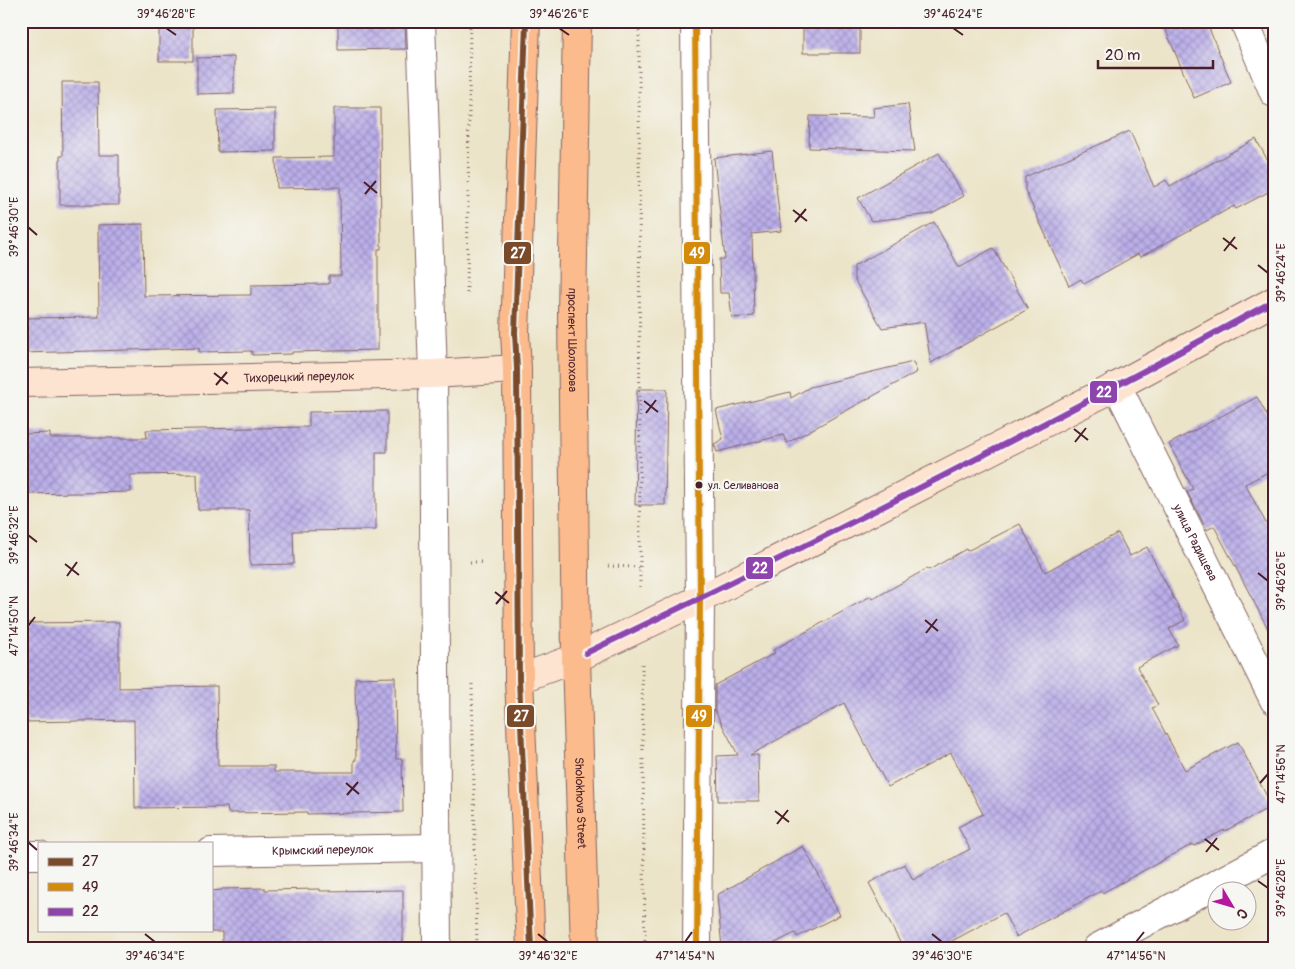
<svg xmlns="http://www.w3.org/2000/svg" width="1295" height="969" viewBox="0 0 1295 969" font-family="Pangolin,sans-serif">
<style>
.building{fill:url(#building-cross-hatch)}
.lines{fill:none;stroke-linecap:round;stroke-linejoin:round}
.street-casing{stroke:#836462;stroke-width:30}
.secondary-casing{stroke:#836462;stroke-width:30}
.primary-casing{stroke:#836462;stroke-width:30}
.path{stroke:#836462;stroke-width:3;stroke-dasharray:1 4;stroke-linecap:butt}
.street{stroke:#fff;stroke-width:28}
.secondary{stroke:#fde4d1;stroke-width:28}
.primary{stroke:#fbbb8c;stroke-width:28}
.bus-1-casing{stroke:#f6f6f2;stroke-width:10}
.bus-2-casing{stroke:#f6f6f2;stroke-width:10}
.bus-3-casing{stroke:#f6f6f2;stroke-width:10}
.bus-1{stroke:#7a4b2a;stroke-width:6}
.bus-2{stroke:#d48b09;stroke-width:6}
.bus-3{stroke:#8e44ad;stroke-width:6}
.ticks{fill:none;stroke:#4a1f2b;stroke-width:2}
.bus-dot{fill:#4a1f2b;stroke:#f6f6f2;stroke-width:2}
.labels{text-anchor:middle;stroke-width:4.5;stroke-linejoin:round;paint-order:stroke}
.bus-label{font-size:11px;fill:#4a1f2b;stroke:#f6f6f2;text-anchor:start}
.street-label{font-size:12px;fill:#4a1f2b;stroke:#f6f6f2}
.line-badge{stroke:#f6f6f2;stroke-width:2}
.badge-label{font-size:14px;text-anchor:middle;font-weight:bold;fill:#fff}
.neatline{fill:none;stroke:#4a1f2b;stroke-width:2}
.ticks-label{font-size:12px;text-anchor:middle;fill:#4a1f2b}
</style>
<defs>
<pattern id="building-cross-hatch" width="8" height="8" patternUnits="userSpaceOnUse" patternTransform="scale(1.25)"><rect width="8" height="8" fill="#bbafea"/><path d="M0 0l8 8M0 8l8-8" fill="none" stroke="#9a8ebe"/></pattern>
</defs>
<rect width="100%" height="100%" fill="#f6f6f2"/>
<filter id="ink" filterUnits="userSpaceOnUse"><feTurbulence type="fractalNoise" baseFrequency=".02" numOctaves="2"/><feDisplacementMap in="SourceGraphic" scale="10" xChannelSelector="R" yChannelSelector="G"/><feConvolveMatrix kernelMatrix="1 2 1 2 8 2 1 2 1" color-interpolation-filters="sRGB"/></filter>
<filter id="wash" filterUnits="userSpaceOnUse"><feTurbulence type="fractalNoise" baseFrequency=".0096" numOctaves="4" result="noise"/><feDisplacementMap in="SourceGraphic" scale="20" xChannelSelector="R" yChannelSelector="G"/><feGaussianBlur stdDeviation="1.12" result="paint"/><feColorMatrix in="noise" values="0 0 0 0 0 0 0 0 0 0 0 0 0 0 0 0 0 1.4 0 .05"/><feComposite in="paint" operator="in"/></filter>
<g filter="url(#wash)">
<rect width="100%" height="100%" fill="#ece4c8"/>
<g id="blocks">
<g class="building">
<rect x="159" y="21" width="34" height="40"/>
<polygon points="338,21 405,21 406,49 338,50"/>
<rect x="803" y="21" width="57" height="32"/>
<polygon points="1162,21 1206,21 1231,82 1194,98"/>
<polygon points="234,57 234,93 197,94 197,58"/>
<polygon points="62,82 98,82 99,155 119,155 119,205 60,205 60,156 63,156"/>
<polygon points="908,104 915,151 809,148 810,116 874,117 873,108"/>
<polygon points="334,108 380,108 381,249 378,249 378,350 292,352 292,354 252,355 252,351 199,352 199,348 21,353 21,318 99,317 98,225 143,224 144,296 251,295 251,285 329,284 329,276 341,276 340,187 277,188 276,158 334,157"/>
<polygon points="275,109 275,151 218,152 217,110"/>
<polygon points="1130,131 1154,187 1166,180 1170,186 1256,139 1274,172 1274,189 1236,209 1234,206 1140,257 1138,254 1084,284 1081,279 1069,286 1025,190 1025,177"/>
<polygon points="772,151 781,231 752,234 754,316 732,318 729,293 720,293 719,259 725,259 714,158"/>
<polygon points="939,153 964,196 932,214 871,221 858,198"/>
<polygon points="934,222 959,267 993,248 1028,309 931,363 924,322 882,328 854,279 854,266"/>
<polygon points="913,362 917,372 787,443 783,435 717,452 714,444 723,439 716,410 790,392 791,398 810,387"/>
<polygon points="637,389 667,389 665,505 635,505"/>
<polygon points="1257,397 1274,428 1274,469 1245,484 1274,538 1274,640 1214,526 1207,530 1187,492 1193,489 1169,444"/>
<polygon points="387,411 387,452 376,452 376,530 293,531 294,564 250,565 249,510 198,510 197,474 130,475 131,492 22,494 21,434 50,433 50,438 147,438 146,430 309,427 309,412"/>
<polygon points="1020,524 1045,572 1118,533 1130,556 1147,547 1185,620 1169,629 1178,645 1137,667 1158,705 1152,708 1185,770 1238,742 1272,806 1225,831 1224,830 1194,846 1193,844 1102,893 1101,891 1016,937 1004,913 939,948 903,948 869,883 905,864 913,880 970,849 958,827 983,814 951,753 888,787 844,703 750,755 758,755 759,801 718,801 717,756 738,755 715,711 715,685 775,653 773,650 871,596 873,599 928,568 929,570 966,549 967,551"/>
<polygon points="119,622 119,688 217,686 218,766 274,766 274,772 354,772 354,760 356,760 355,678 395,677 396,759 402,759 403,812 307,814 307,812 228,813 227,807 135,808 134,720 24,722 23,623"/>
<polygon points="803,846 840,915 797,937 795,933 765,948 722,948 717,895"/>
<polygon points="265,888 265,890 320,889 320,891 403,890 403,946 222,948 222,932 211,932 211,891 222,890 222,889"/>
</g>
</g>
</g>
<g filter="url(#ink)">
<use href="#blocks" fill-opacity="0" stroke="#836462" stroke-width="1"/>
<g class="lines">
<g class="street-casing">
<g id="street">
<polyline points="421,21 433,374 437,948"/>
<polyline points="695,21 700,599 697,948"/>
<polyline points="1244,21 1274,93"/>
<path id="s1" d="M1117,386L1274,700"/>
<path id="s2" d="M211,852L436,848"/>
<polyline points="21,855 39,855"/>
<polyline points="1097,948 1274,853"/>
</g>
</g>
<g class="secondary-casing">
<g id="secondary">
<path id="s3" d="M21,383L433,374L517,369"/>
<polyline points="519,679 576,658 700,599 1117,386 1274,301"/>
</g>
</g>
<g class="primary-casing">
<g id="primary">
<polyline points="526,21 515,333 517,369 519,679 531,948"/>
<path id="s4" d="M577,21L572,314L576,658L585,948"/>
</g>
</g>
<g class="path">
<polyline points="639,21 640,591"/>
<polyline points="467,293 470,21"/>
<polyline points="470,562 484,562"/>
<polyline points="608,566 639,567"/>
<polyline points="642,664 645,948"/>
<polyline points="472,684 477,948"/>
</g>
<use href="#street" class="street"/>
<use href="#secondary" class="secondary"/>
<use href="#primary" class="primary"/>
<g class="bus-1-casing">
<polyline id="bus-1" points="526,21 515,333 517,369 519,679 531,948"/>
</g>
<g class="bus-2-casing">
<polyline id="bus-2" points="695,21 700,599 697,948"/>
</g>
<g class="bus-3-casing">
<path id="bus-3" d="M586,653C818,542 1048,424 1274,301"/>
</g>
<use href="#bus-1" class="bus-1"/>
<use href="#bus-2" class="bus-2"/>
<use href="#bus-3" class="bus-3"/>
</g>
</g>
<path class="ticks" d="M166,28L176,35M559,28L569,35M953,28L963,35M364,182L377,193M365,194L376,181M793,210L807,221M795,222L806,209M28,227L37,235M1223,238L1237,249M1224,251L1235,237M1258,265L1268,273M214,373L228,384M216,385L227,372M644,401L658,412M646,413L656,400M1074,429L1088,440M1075,442L1086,428M28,535L37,542M65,564L79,575M1258,573L1268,581M67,576L77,562M495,592L509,603M496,604L507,591M925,620L938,631M28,626L35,617M926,633L937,619M346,783L359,794M1260,783L1268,774M347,795L358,782M775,811L789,822M777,824L788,810M1205,839L1219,850M28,842L37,850M1206,852L1217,838M1258,881L1268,888M145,934L155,942M538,934L548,942M932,934L942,942M685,942L692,932M1136,942L1144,932"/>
<circle class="bus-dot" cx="699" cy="485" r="4.5"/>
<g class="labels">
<g class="bus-label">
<text x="708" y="489">ул. Селиванова</text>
</g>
<g class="street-label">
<text dy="4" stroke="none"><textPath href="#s4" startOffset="319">проспект Шолохова</textPath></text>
<text dy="4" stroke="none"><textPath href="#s3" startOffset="278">Тихорецкий переулок</textPath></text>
<text dy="4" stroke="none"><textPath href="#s1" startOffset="175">улица Радищева</textPath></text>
<text dy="4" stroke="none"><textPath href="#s4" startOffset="782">Sholokhova Street</textPath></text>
<text dy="4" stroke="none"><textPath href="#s2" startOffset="112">Крымский переулок</textPath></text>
</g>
</g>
<g class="line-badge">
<rect x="503" y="241" width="29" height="24" rx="5" fill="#7a4b2a"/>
<rect x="683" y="241" width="28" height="24" rx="5" fill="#d48b09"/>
<rect x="1089" y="380" width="29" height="24" rx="5" fill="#8e44ad"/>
<rect x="745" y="556" width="29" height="24" rx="5" fill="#8e44ad"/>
<rect x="685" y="704" width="28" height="24" rx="5" fill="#d48b09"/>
<rect x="506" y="704" width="29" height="24" rx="5" fill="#7a4b2a"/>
</g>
<g class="badge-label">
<text x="518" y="258">27</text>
<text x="697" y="258">49</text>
<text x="1104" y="397">22</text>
<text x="760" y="573">22</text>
<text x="699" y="721">49</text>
<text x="521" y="721">27</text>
</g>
<rect width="1295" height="969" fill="none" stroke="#f6f6f2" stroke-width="55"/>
<rect x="38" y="842" width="175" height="90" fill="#f6f6f2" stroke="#b1a0a2"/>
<rect x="48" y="858" width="25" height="8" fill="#7a4b2a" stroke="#b1a0a2"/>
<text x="82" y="866" font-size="15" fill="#4a1f2b">27</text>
<rect x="48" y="883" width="25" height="8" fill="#d48b09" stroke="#b1a0a2"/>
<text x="82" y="892" font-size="15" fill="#4a1f2b">49</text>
<rect x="48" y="908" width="25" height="8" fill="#8e44ad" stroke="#b1a0a2"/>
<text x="82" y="916" font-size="15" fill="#4a1f2b">22</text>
<g transform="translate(1232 906) rotate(128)"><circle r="24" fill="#f6f6f2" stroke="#b1a0a2"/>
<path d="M0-4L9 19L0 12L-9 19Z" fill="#b5179e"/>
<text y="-8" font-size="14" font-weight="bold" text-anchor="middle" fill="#4a1f2b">С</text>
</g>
<path d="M1098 60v8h115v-8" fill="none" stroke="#4a1f2b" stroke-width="2.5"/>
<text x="1105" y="60" font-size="15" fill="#4a1f2b" stroke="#f6f6f2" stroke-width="4" paint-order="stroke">20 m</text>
<rect x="28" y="28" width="1240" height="914" class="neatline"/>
<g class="ticks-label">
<text x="166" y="18">39°46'28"E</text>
<text x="559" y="18">39°46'26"E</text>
<text x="953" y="18">39°46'24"E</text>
<text transform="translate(14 227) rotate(-90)" y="4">39°46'30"E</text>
<text transform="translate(1281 273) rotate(-90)" y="4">39°46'24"E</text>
<text transform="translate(14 535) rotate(-90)" y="4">39°46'32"E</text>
<text transform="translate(1281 581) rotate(-90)" y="4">39°46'26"E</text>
<text transform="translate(14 626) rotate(-90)" y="4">47°14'50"N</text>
<text transform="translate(1281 774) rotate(-90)" y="4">47°14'56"N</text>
<text transform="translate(14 842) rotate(-90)" y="4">39°46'34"E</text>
<text transform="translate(1281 888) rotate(-90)" y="4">39°46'28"E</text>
<text x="155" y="960">39°46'34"E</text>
<text x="548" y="960">39°46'32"E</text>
<text x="685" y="960">47°14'54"N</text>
<text x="942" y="960">39°46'30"E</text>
<text x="1136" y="960">47°14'56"N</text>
</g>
</svg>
